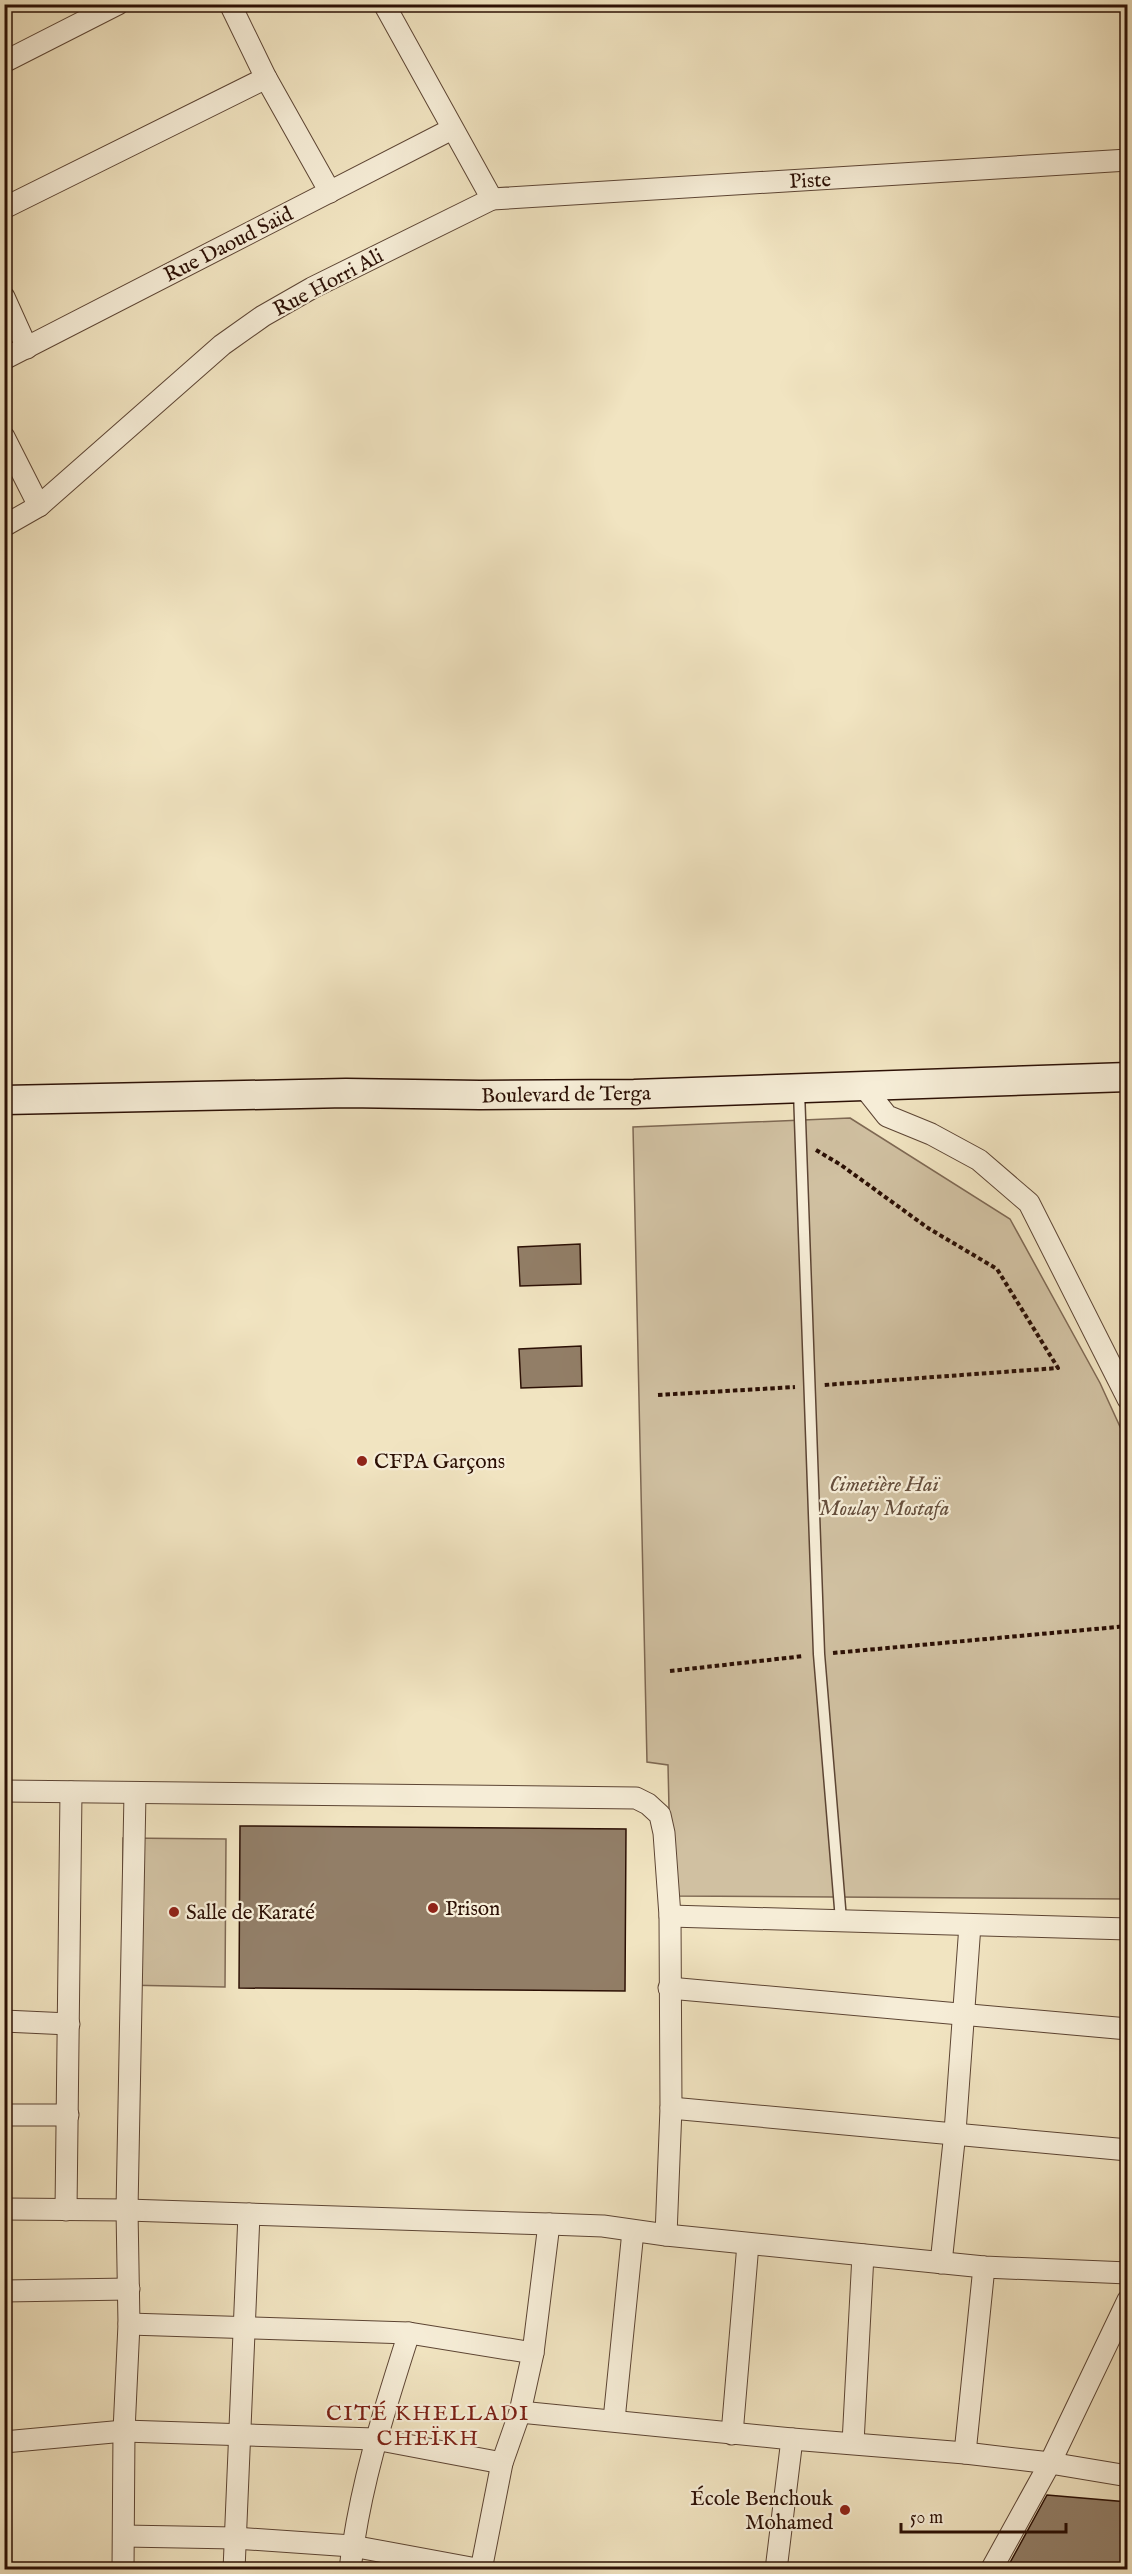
<svg xmlns="http://www.w3.org/2000/svg" width="1132" height="2574" viewBox="0 0 1132 2574" font-family="'IM FELL English',serif">
<style>
.green{fill:#d0c0a1;stroke:#7e6853;stroke-width:1.5}
.building{fill:#927e67;stroke:#2c1005;stroke-width:1.5}
.lines{fill:none;stroke-linecap:round;stroke-linejoin:round}
.lane-casing{stroke:#5d4534;stroke-width:13}
.street-casing{stroke:#5d4534;stroke-width:23}
.secondary-casing{stroke:#2c1005;stroke-width:31}
.path{stroke:#2c1005;stroke-width:4;stroke-dasharray:4.5 3;stroke-linecap:butt}
.lane{stroke:#f6edd7;stroke-width:10}
.street{stroke:#f6edd7;stroke-width:21}
.secondary{stroke:#f6edd7;stroke-width:28}
.poi-dot{fill:#8f2418;stroke:#f6edd7;stroke-width:2}
.labels{text-anchor:middle;stroke-width:4.5;stroke-linejoin:round;paint-order:stroke}
.street-label{font-size:21px;fill:#2c1005;stroke:#f6edd7}
.poi-label{font-size:21px;fill:#2c1005;stroke:#f6edd7;text-anchor:start}
.park-label{font-size:21px;font-style:italic;fill:#654e3c;stroke:#f6edd7}
.neighbourhood-label{font-size:22px;letter-spacing:1.5px;fill:#7a1f14;stroke:#f6edd7}
</style>
<rect width="100%" height="100%" fill="#f1e4c1"/>
<filter id="stains"><feTurbulence type="fractalNoise" baseFrequency=".00333" numOctaves="4"/><feColorMatrix values="0 0 0 0 .2 0 0 0 0 .09 0 0 0 0 .02 0 0 0 .5 -.17"/></filter>
<radialGradient id="worn" r=".72"><stop offset=".6" stop-color="#630" stop-opacity="0"/><stop offset="1" stop-color="#630" stop-opacity=".3"/></radialGradient>
<g class="green">
<polygon points="850,1118 1010,1219 1100,1383 1127,1442 1127,1899 671,1896 668,1765 647,1762 633,1127"/>
<polygon points="123,1838 226,1839 225,1987 122,1985"/>
</g>
<g class="building">
<polygon points="580,1244 581,1284 520,1286 518,1247"/>
<polygon points="581,1346 582,1386 521,1388 519,1349"/>
<polygon points="240,1826 626,1829 625,1991 239,1988"/>
<polygon points="1047,2495 1128,2502 1128,2570 1006,2570"/>
</g>
<g class="lines">
<g class="lane-casing">
<polyline id="lane" points="799,1091 819,1654 841,1920"/>
</g>
<g class="street-casing">
<g id="street">
<polyline points="230,4 266,78 330,192"/>
<polyline points="4,62 118,4"/>
<polyline points="492,199 1128,160"/>
<polyline points="4,208 266,78"/>
<polyline points="4,297 27,348"/>
<polyline points="4,359 452,129"/>
<polyline points="4,437 39,506"/>
<polyline points="4,526 39,506 222,345 263,316 312,288 492,199 384,4"/>
<polyline points="864,1087 887,1116 931,1134 979,1160 1029,1203 1128,1399"/>
<polyline points="4,1791 636,1798 648,1804 660,1815 664,1833 670,1916 671,2108 666,2235 603,2226 549,2224 127,2210 4,2209"/>
<polyline points="670,1916 1128,1929"/>
<polyline points="669,1988 1128,2029"/>
<polyline points="4,2021 69,2024"/>
<polyline points="671,2108 1128,2150"/>
<polyline points="4,2115 68,2115"/>
<polyline points="66,2210 71,1792"/>
<polyline points="666,2235 984,2267 1128,2273"/>
<polyline points="941,2263 955,2132 970,1925"/>
<polyline points="4,2291 129,2289"/>
<polyline points="129,2324 409,2333 533,2353"/>
<polyline points="520,2412 792,2439 965,2453 1050,2463 1128,2476"/>
<polyline points="614,2420 633,2231"/>
<polyline points="732,2434 748,2244"/>
<polyline points="4,2442 124,2431 375,2439 502,2463"/>
<polyline points="853,2443 863,2255"/>
<polyline points="965,2453 984,2267"/>
<polyline points="124,2536 235,2538 352,2546 482,2570"/>
<polyline points="123,2570 124,2431 129,2324 127,2210 135,1793"/>
<polyline points="234,2570 249,2214"/>
<path d="M350,2570C359,2488 384,2411 409,2333"/>
<polyline points="481,2570 502,2463 520,2412 533,2353 549,2224"/>
<polyline points="776,2570 792,2439"/>
<polyline points="991,2570 1050,2463 1128,2300"/>
</g>
</g>
<g class="secondary-casing">
<polyline id="secondary" points="4,1100 346,1093 480,1095 634,1094 1128,1077"/>
</g>
<g class="path">
<polyline points="816,1150 841,1165 928,1228 997,1269 1058,1368 824,1385"/>
<polyline points="658,1395 795,1387"/>
<polyline points="833,1653 1128,1626"/>
<polyline points="670,1671 804,1656"/>
</g>
<use href="#lane" class="lane"/>
<use href="#street" class="street"/>
<use href="#secondary" class="secondary"/>
</g>
<g class="poi-dot">
<circle cx="362" cy="1461" r="6"/>
<circle cx="433" cy="1908" r="6"/>
<circle cx="174" cy="1912" r="6"/>
<circle cx="845" cy="2510" r="6"/>
</g>
<g class="labels">
<g class="street-label">
<text transform="translate(810 180) rotate(-3)" y="7">Piste</text>
<text transform="translate(228 244) rotate(-27)" y="7">Rue Daoud Saïd</text>
<text transform="translate(328 282) rotate(-28)" y="7">Rue Horri Ali</text>
<text transform="translate(566 1094) rotate(-1)" y="7">Boulevard de Terga</text>
</g>
<g class="poi-label">
<text x="374" y="1468">CFPA Garçons</text>
<text x="445" y="1915">Prison</text>
<text x="186" y="1919">Salle de Karaté</text>
<text x="833" y="2505" text-anchor="end">École Benchouk<tspan x="833" dy="24">Mohamed</tspan></text>
</g>
<g class="park-label">
<text x="884" y="1491">Cimetière Haï<tspan x="884" dy="24">Moulay Mostafa</tspan></text>
</g>
<g class="neighbourhood-label">
<text x="428" y="2420">CITÉ KHELLADI<tspan x="428" dy="25">CHEÏKH</tspan></text>
</g>
</g>
<rect width="1132" height="2574" fill="none" stroke="#f1e4c1" stroke-width="24"/>
<rect x="6" y="6" width="1120" height="2562" fill="none" stroke="#2c1005" stroke-width="3"/>
<rect x="12" y="12" width="1108" height="2550" fill="none" stroke="#2c1005" stroke-width="1.5"/>
<path d="M901 2523v9h165v-9" fill="none" stroke="#2c1005" stroke-width="3"/>
<text x="910" y="2523" font-size="18" fill="#2c1005" stroke="#f6edd7" stroke-width="4.5" paint-order="stroke">50 m</text>
<rect width="100%" height="100%" filter="url(#stains)"/>
<rect width="100%" height="100%" fill="url(#worn)"/>
</svg>
